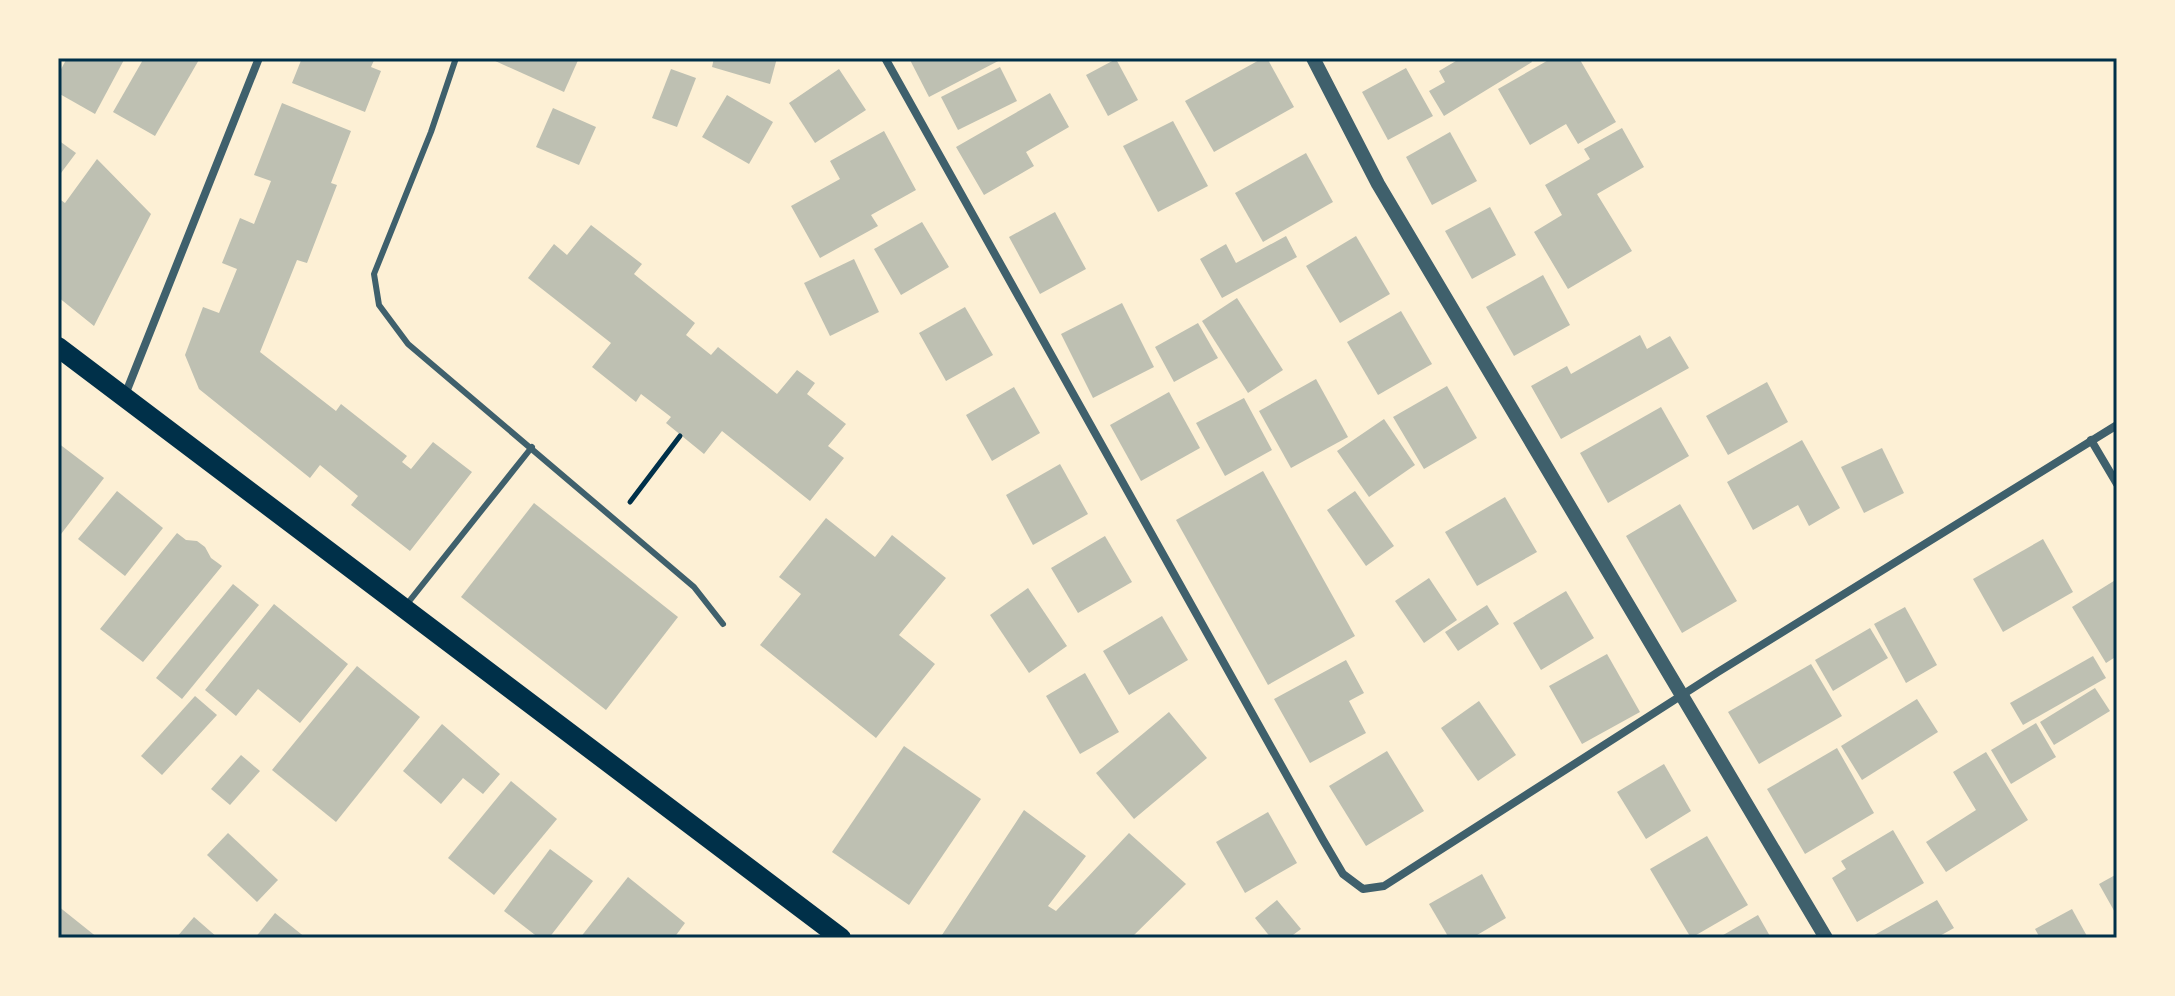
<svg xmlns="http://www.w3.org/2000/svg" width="2175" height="996" viewBox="0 0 2175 996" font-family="'Source Sans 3',sans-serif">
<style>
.building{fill:#bec0b2}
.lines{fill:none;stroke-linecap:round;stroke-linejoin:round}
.path{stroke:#003049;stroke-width:5}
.service{stroke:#3f606c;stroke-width:6}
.minor{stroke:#3f606c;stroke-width:8}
.tertiary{stroke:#3f606c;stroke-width:14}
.primary{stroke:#003049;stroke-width:20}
.neatline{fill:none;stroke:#003049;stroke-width:3}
</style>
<rect width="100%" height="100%" fill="#fdf0d5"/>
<g class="building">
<polygon points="67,58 125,58 95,114 58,93 58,75"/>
<polygon points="144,58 200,58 155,136 113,112"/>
<polygon points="302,58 375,58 371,67 381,71 365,112 292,83"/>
<polygon points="494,58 579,58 564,92 493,60"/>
<polygon points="714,58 777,58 770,84 712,67"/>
<polygon points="909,58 1004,58 929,97"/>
<polygon points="1263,58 1267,58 1294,107 1214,152 1185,101"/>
<polygon points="1461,58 1530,58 1532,62 1444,116 1429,91 1445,82 1439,71"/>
<polygon points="1552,58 1579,58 1616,122 1578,144 1566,124 1530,145 1498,89"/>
<polygon points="1116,59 1138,100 1108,116 1086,75"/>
<polygon points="1000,67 1017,101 958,130 941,97"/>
<polygon points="1406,68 1433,116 1388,140 1362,92"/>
<polygon points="671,69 696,78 677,127 652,118"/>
<polygon points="839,69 866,110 815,143 789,103"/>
<polygon points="1050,93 1069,127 1026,152 1034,166 984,195 956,147"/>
<polygon points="727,95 773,122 749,164 702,137"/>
<polygon points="282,103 351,131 331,183 337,185 307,263 297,260 260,352 336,411 341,404 407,456 402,462 411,469 433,442 472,472 410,551 351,505 358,496 320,465 310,478 199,389 185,355 203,307 219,313 237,269 222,263 240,218 254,224 271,181 254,175"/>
<polygon points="553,108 596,127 579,165 536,147"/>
<polygon points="1173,121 1208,186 1158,212 1123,146"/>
<polygon points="1622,128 1644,167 1597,194 1632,251 1568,289 1534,232 1562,215 1545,185 1590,159 1584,149"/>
<polygon points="884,131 916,190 871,215 878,226 820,258 791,206 840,179 830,161"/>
<polygon points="1450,132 1477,181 1432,205 1406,157"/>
<polygon points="58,140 76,153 58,177"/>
<polygon points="1306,153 1333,202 1263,242 1235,193"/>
<polygon points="97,159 151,214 94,326 58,297 58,198 65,203"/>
<polygon points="1490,207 1516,255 1472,279 1445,231"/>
<polygon points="1055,212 1086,269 1040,294 1009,237"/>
<polygon points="922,222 949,267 901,295 874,249"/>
<polygon points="591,225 642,264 634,274 695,323 686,335 711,355 718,347 777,394 797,370 815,383 807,394 846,424 828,446 844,458 810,501 722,431 704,454 666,423 671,417 641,394 636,402 592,367 611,343 528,278 554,244 567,255"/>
<polygon points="1286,236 1297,257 1222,298 1200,259 1226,244 1236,263"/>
<polygon points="1356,236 1390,294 1340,323 1306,266"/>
<polygon points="854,259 879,312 830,336 804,283"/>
<polygon points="1543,275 1570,325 1514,356 1486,307"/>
<polygon points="1237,298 1283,370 1248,393 1202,321"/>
<polygon points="1122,303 1154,367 1093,398 1061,334"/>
<polygon points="965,307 993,355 946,381 919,333"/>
<polygon points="1401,311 1432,364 1378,395 1347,342"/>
<polygon points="1198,323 1218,358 1174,382 1155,347"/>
<polygon points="1640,335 1647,349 1670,336 1689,368 1561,439 1531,386 1567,366 1571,374"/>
<polygon points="1316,379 1348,437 1291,468 1259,411"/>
<polygon points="1767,382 1788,422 1728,455 1706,416"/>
<polygon points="1447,386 1477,438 1424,469 1393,417"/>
<polygon points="1014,387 1040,433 992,461 966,415"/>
<polygon points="1169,392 1200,448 1141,481 1110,425"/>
<polygon points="1244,398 1272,450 1225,476 1196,423"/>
<polygon points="1661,407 1689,456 1608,503 1580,453"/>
<polygon points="1384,419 1415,465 1369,497 1337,451"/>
<polygon points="1802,440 1840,508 1809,526 1798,505 1753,530 1727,482"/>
<polygon points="58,443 104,478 58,538"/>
<polygon points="1882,448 1904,493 1864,513 1841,467"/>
<polygon points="1060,464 1088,514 1033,545 1006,495"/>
<polygon points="1263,471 1355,636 1268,685 1176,520"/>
<polygon points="117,491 163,528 125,576 78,539"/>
<polygon points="1355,491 1394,546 1366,566 1327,510"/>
<polygon points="1505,497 1537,552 1477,586 1445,532"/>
<polygon points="534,503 678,617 606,710 461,597"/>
<polygon points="1680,504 1737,601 1682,633 1626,536"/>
<polygon points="826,518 875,557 892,535 946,578 899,635 935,664 876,738 760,645 801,594 779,577"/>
<polygon points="177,533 186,540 197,541 205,547 211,558 222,566 143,662 100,629"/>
<polygon points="1105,536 1132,582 1078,613 1051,568"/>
<polygon points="2043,539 2073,592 2003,632 1973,579"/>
<polygon points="1429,578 1457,620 1424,643 1395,601"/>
<polygon points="2117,579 2117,656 2106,663 2072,607"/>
<polygon points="233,584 259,605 182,699 156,678"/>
<polygon points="1028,588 1067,646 1029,673 990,615"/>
<polygon points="1566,591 1594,638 1541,670 1513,623"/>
<polygon points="274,604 348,664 300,723 258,689 236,716 205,690"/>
<polygon points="1487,605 1499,624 1458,651 1445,632"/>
<polygon points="1905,607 1937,665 1906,683 1874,624"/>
<polygon points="1162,616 1188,660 1129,695 1103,651"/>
<polygon points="1870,628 1888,658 1833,691 1815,660"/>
<polygon points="1607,654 1640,712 1582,744 1549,686"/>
<polygon points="2093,656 2106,678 2023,725 2010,703"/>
<polygon points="1346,660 1364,693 1349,701 1366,733 1310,763 1274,699"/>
<polygon points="1811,664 1842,716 1759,764 1728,712"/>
<polygon points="357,666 420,717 336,822 272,770"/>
<polygon points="1085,673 1119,732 1080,754 1046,696"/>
<polygon points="2095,688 2110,711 2054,745 2040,722"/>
<polygon points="195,696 217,715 162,775 141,756"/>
<polygon points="1917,699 1938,732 1862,780 1841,746"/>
<polygon points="1479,701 1516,755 1478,781 1441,728"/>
<polygon points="1169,712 1207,758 1134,819 1096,773"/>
<polygon points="2036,723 2056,757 2011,784 1991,750"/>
<polygon points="442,724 500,774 483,794 463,778 441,804 403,771"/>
<polygon points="904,746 981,799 909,905 832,852"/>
<polygon points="1837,748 1874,813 1805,854 1767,789"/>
<polygon points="1387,751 1424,811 1366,846 1329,786"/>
<polygon points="1986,752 2028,820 1946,872 1926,842 1976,810 1953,772"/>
<polygon points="241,755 260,771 230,805 211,789"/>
<polygon points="1664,764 1691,811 1646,839 1617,792"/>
<polygon points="511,781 557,819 494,895 448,858"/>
<polygon points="1024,810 1086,856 1048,906 1056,911 1129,833 1186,884 1131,938 940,938"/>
<polygon points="1268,812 1297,863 1245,893 1216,842"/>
<polygon points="1893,830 1924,883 1857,922 1832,878 1846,869 1841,861"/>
<polygon points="228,833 278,880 257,902 207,855"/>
<polygon points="1707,836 1748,905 1691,938 1650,869"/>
<polygon points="550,849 593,881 549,938 539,938 504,911"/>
<polygon points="1482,874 1506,918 1472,938 1449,938 1429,904"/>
<polygon points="2117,874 2117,916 2099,884"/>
<polygon points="628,877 685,923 674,938 580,938"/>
<polygon points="1277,900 1301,929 1289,938 1271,938 1255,918"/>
<polygon points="1937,900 1954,928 1936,938 1869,938"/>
<polygon points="58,906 98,938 58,938"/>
<polygon points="2072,909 2088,938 2040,938 2035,929"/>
<polygon points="275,913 306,938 255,938"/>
<polygon points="1758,915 1771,938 1718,938"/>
<polygon points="194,917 218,938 176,938"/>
</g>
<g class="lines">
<polyline class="path" points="630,502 680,436"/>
<g class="service">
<polyline points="456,58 431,132 374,274 379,305 408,344 694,587 723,624"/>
<polyline points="407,604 532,447"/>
</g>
<g class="minor">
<polyline points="885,58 1323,840 1343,874 1363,889 1384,886 1718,672 2117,425"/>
<polyline points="125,395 259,58"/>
<polyline points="2091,440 2117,484"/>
</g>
<polyline class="tertiary" points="1313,58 1378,184 1826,938"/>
<polyline class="primary" points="58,347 841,938"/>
</g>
<rect width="2175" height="996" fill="none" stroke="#fdf0d5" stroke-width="120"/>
<rect x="60" y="60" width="2055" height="876" class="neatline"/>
</svg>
